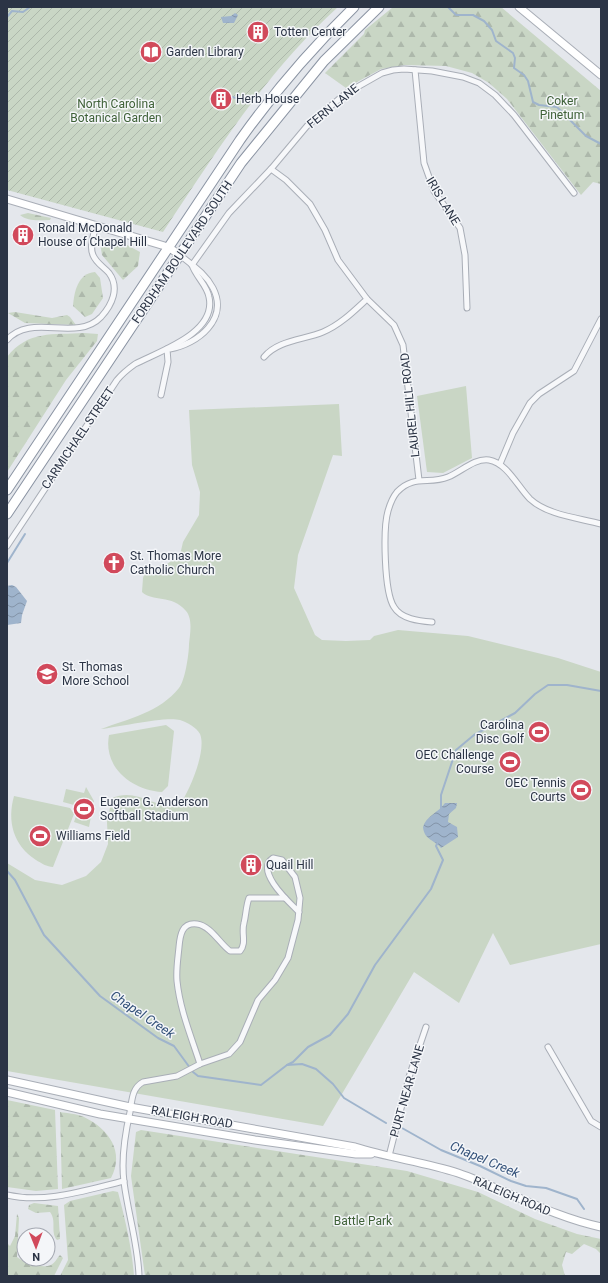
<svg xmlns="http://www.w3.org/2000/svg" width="608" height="1283" viewBox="0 0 608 1283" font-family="Roboto,sans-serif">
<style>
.green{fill:#c9d6c5}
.forest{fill:url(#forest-firs)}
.garden{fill:url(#garden-furrows)}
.water{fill:url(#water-waves)}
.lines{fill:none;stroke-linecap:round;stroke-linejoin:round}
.stream{stroke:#9fb4cc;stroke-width:2}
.street-casing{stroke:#a9aeb7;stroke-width:7}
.secondary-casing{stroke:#a9aeb7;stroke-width:9}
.highway-casing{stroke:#8b94a3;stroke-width:11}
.street{stroke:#f7f8fa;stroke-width:5}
.secondary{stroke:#fff;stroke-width:7}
.highway{stroke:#fff;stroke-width:9}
.labels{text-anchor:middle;stroke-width:3;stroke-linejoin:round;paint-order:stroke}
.poi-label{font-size:12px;fill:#2b3445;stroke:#f4f6f9;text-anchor:start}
.park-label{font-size:12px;fill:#3f6138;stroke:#f4f6f9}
.street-label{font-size:12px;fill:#2b3445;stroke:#f4f6f9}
.water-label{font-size:13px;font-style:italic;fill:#34527a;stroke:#f4f6f9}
</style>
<defs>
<pattern id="forest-firs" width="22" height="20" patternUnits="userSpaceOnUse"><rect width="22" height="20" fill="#c9d6c5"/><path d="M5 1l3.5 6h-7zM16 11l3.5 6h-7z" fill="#adb8ab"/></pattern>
<pattern id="garden-furrows" width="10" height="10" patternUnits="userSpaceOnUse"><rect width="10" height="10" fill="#c9d6c5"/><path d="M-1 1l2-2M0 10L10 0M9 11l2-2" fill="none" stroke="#adb8ab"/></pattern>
<pattern id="water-waves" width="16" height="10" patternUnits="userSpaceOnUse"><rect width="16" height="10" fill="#9fb4cc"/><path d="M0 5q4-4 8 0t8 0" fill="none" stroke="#8293a7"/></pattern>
</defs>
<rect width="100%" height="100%" fill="#e4e7ec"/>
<g class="green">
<polygon points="466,386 472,458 443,473 427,472 417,396"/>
<path d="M339,404L342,456L333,455L298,555L294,588L315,635L322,640L346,641L370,640L374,636L398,630L468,636L558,658L601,672V944L510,965L493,933L459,1003L414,972L323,1126L7,1071V863L35,880L62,885L86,876L101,862L108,844L107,822L112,798C137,787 154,809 179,806C189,792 207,751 200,734C197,728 187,722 180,720C166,716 118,727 101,729C128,719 160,712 179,688C185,681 189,654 189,644C190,634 193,619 186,611C172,594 152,602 142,592L143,578L146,569L167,564L180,555L183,542L199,515L200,492L192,465L189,410Z"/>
<path d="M166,725L174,731L168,786L162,792C131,790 103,767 109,735Z"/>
<polygon points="86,787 94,801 89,827 74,822 77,813 74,805 63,802 66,789 84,793"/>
<path d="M14,796L70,808L74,814L53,867C47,867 41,863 36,860C13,845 7,821 14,796Z"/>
</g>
<g class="forest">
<polygon points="393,7 501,7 601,91 601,184 593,182 581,195 507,99 489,83 472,73 446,66 405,65 381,69 346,88 325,73 364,34 365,30"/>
<path d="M28,213L51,218L50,220C40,220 28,222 20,215Z"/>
<polygon points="103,239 127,245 140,252 138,266 123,280 102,255 100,243"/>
<path d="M95,272L100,278L103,298L92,314L85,317L73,306C74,292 78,273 95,272Z"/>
<polygon points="15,312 52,318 67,315 70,317 76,325 25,323 8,313"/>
<path d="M84,333L98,334L97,341L66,380L7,472V357C28,330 53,335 84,333Z"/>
<polygon points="7,1100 55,1110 58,1189 36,1191 7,1187"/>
<path d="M60,1112C67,1113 77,1114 84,1117C109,1129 125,1152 111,1178L62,1189Z"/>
<polygon points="141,1130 407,1171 478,1192 535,1219 577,1234 601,1239 601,1254 596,1249 584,1244 572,1254 566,1252 562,1265 565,1276 145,1276 131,1176 136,1132"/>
<path d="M113,1191L118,1192C125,1219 132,1248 134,1276H60L68,1260L64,1205L70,1201Z"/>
<path d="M34,1203L58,1206L60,1239L57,1240C50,1232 57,1221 50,1212L36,1213L28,1209L29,1205Z"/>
<path d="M17,1214L19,1218L17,1257C25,1263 42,1269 51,1265C55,1263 57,1258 60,1255L63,1258L54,1276H7V1243L10,1246L15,1236Z"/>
</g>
<path class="garden" d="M7,7H338C267,71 215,153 163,232L7,190Z"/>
<g class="water">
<polygon points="235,13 238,15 234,23 223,23 221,17 231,16"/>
<polygon points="12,585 16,587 27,601 22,615 21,623 7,625 7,586"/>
<path d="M445,803H457L456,808L449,814L448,822L457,827L458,837L441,848C435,840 424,840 423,827C426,816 438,813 445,803Z"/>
</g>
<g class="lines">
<g class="stream">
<polyline points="448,7 456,15 473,15 484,21 492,30 496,41 513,53 515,58 514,68 524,75 528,81 533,102 539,105 557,107 586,136 601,144"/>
<polyline points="7,17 12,11 23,12 30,7"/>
<polyline points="232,97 236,98"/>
<polyline points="227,104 228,99"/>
<polyline points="7,563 25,534"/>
<polyline points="441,810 441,795 456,750 474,735 515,713 535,694 548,685 567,685 601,691"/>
<polyline points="7,871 15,880 44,935 100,996 158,1038 174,1046 193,1072 198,1076 261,1085 287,1065 302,1064 316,1069 333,1084 344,1098 386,1123"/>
<polyline points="287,1065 293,1062 308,1047 330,1035 348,1014 375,965 431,889 443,860 436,846 438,842"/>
<polyline points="402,1128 441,1150 480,1166 511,1181 526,1186 546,1188 577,1199 584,1209"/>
</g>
<g class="street-casing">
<g id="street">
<polyline points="415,70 424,163 434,191 460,228 465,255 467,308"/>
<polyline points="271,169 286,180 310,204 325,230 338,260 367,299 394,325 403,345 419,480"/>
<polyline points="192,265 229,213 271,169 307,126 345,94 382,73 393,70 404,69 432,71 463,77 479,83 495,95 514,115 574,193"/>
<path d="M7,340C31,312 76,343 101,317C112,305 120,288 109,273C104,267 96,263 93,255C89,246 94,234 96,225"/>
<path d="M170,349C198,344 229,319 213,288C205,273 192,265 180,255"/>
<path d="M264,357C278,340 304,340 323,332C340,325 354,311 367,299"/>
<polyline points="161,395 168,362 167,349"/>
<polyline points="500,464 513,433 530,403 539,394 574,371 601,319"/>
<path d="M7,546L117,380C122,374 128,369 135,364C160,351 217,333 209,297C207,285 196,277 192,265"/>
<path d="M432,622C419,621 401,619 394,607C384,592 383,528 388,511C390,504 392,498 397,492C414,474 429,485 448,477C461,472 474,458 489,460C507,463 518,487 530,499C547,515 579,518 601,524"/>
<polyline points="548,1047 591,1121 601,1127"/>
<path d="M200,1064C191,1036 180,1010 177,981C176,969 178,958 179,947C180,935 182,922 197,924C211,926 220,944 230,951H240C247,943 241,933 244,923C246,915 246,906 249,898H285"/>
<polyline points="389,1156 409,1077 426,1027"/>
<path d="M7,1195C46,1204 86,1190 124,1181"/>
<path d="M139,1276C138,1244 128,1214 124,1182C121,1159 125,1134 130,1112C132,1100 132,1088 143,1082L177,1076L200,1064L229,1054L240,1042L258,1000L275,980L288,958L298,920L300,898L295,877L282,860L273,858C254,871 290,903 299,912"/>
</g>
</g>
<g class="secondary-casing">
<g id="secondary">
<polyline points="519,7 601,75"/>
<polyline points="7,199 168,247 180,255"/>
<path d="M7,1080L130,1107L355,1147C389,1158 425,1162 458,1173C507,1190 550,1216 601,1227"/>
<polyline points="7,1092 100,1114 255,1140 356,1154 371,1154"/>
</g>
</g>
<g class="highway-casing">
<g id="highway">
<path d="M7,490L240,140C274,92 312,48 354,7"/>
<polyline points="7,514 241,163 324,61 379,7"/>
</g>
</g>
<use href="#street" class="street"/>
<use href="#secondary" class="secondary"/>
<use href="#highway" class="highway"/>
</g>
<defs>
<g id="building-disc" transform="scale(1.15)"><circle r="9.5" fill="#d1495b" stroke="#f4f6f9"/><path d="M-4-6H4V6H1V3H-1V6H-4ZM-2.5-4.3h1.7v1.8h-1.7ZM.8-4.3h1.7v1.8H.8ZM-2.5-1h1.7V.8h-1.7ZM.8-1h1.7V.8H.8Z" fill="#fff"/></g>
<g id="library-disc" transform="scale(1.15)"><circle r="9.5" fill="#d1495b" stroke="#f4f6f9"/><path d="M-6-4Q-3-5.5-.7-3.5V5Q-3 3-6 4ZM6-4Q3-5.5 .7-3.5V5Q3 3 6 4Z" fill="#fff"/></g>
<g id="church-disc" transform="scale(1.15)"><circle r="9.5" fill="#d1495b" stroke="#f4f6f9"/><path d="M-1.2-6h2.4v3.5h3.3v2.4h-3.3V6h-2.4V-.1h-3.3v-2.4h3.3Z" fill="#fff"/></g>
<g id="school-disc" transform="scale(1.15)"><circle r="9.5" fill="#d1495b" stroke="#f4f6f9"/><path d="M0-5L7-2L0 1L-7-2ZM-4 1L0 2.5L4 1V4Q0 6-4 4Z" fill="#fff"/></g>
<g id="stadium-disc" transform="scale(1.15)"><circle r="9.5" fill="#d1495b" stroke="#f4f6f9"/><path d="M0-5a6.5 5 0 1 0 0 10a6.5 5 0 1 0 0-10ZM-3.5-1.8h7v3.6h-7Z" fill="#fff"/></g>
</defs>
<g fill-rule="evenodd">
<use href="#building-disc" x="258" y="32"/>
<use href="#library-disc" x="151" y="52"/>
<use href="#building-disc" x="221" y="99"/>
<use href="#building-disc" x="23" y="235"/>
<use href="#church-disc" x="114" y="563"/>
<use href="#school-disc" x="47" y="674"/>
<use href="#stadium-disc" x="539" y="732"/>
<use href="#stadium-disc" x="510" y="762"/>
<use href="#stadium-disc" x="581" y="790"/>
<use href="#stadium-disc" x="84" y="809"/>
<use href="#stadium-disc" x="40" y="836"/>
<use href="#building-disc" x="251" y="865"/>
</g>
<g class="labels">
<g class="poi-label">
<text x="274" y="36">Totten Center</text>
<text x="166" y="56">Garden Library</text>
<text x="236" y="103">Herb House</text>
<text x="38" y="232">Ronald McDonald<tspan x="38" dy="14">House of Chapel Hill</tspan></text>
<text x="130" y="560">St. Thomas More<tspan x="130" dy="14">Catholic Church</tspan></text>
<text x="62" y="671">St. Thomas<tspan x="62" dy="14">More School</tspan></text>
<text x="524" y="729" text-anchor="end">Carolina<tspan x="524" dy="14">Disc Golf</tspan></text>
<text x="494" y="759" text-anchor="end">OEC Challenge<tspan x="494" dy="14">Course</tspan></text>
<text x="566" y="787" text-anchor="end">OEC Tennis<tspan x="566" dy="14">Courts</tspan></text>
<text x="100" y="806">Eugene G. Anderson<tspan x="100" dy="14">Softball Stadium</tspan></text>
<text x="56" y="840">Williams Field</text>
<text x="266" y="869">Quail Hill</text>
</g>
<g class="park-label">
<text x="562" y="105">Coker<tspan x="562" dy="14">Pinetum</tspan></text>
<text x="116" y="108">North Carolina<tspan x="116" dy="14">Botanical Garden</tspan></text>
<text x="363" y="1225">Battle Park</text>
</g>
<g class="street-label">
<text transform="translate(333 106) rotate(-39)" y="4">FERN LANE</text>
<text transform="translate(443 201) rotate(59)" y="4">IRIS LANE</text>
<text transform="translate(182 252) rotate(-56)" y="4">FORDHAM BOULEVARD SOUTH</text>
<text transform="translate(410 405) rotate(-96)" y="4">LAUREL HILL ROAD</text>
<text transform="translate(78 438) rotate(-56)" y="4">CARMICHAEL STREET</text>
<text transform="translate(407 1091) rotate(-74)" y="4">PURT NEAR LANE</text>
<text transform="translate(192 1117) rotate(10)" y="4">RALEIGH ROAD</text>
<text transform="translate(512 1196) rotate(23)" y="4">RALEIGH ROAD</text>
</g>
<g class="water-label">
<text transform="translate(143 1014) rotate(34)" y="5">Chapel Creek</text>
<text transform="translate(485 1159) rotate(23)" y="5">Chapel Creek</text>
</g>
</g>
<rect width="608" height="1283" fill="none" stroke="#2b3445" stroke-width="16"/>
<g transform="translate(36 1247) rotate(179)"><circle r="19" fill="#f4f6f9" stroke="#a4a8b1"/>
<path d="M0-3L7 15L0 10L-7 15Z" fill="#d1495b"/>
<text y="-6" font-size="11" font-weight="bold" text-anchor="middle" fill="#2b3445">N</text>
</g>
</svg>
